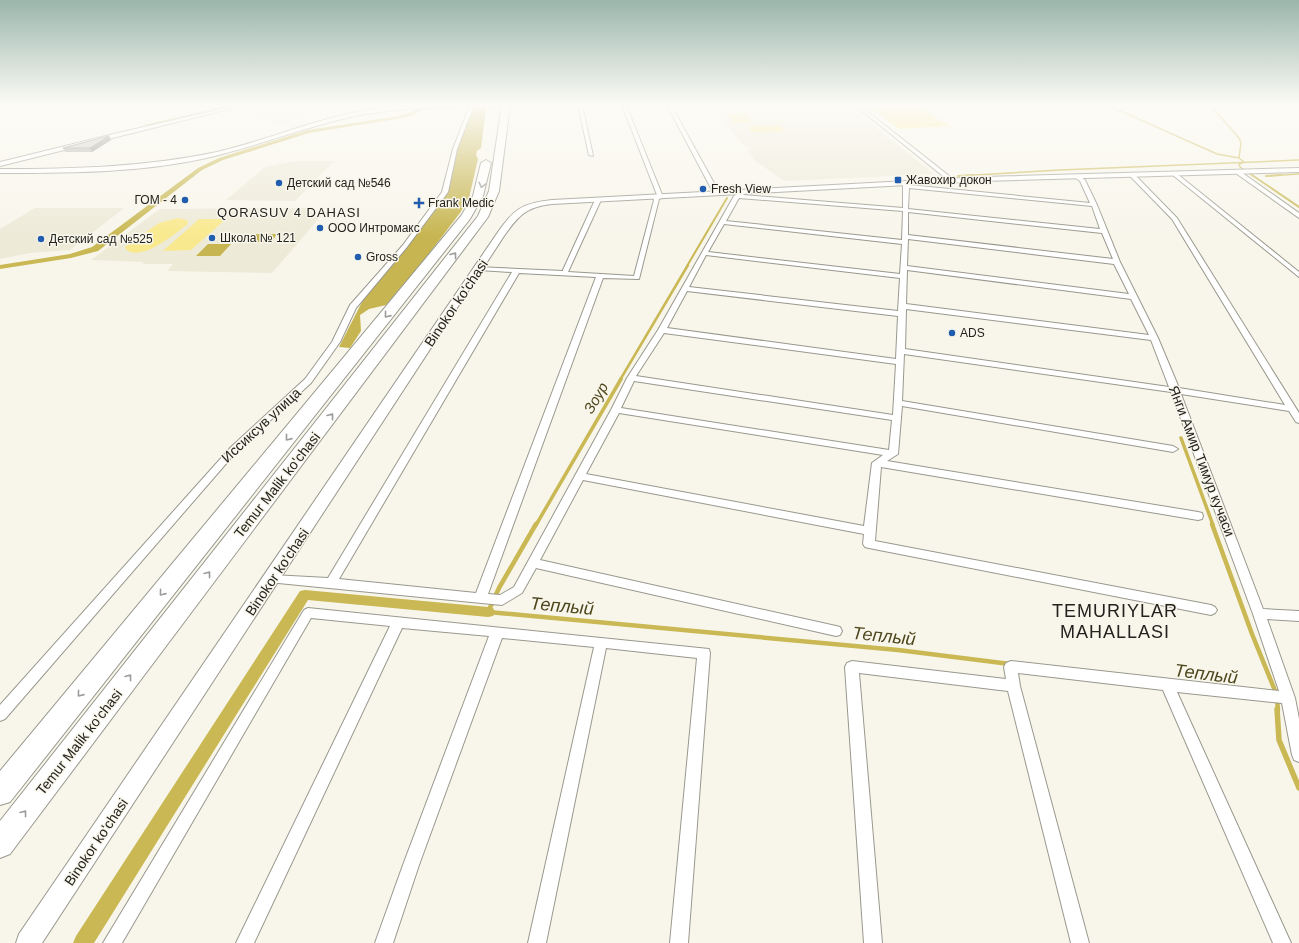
<svg xmlns="http://www.w3.org/2000/svg" width="1299" height="943" viewBox="0 0 1299 943" font-family="Helvetica,sans-serif">
<style>
.built{fill:#edead8}
.green{fill:#f9e98e}
.forest{fill:#c6b550}
.lines{fill:none;stroke-linecap:round;stroke-linejoin:round}
.stream-far5{stroke:#c9b853;stroke-width:1.5}
.stream-far4{stroke:#c9b853;stroke-width:2}
.stream-far3{stroke:#c9b853;stroke-width:2.5}
.stream-far2{stroke:#c9b853;stroke-width:3.5}
.stream-far1{stroke:#c9b853;stroke-width:4.5}
.stream{stroke:#c9b853;stroke-width:5.5}
.canal{fill:#c9b853;fill-rule:evenodd}
.street-casing{stroke:#99988e;stroke-width:2}
.secondary-casing{stroke:#99988e;stroke-width:2}
.highway-casing{stroke:#99988e;stroke-width:2}
.street{fill:#fff;fill-rule:evenodd}
.secondary{fill:#fff;fill-rule:evenodd}
.highway{fill:#fff;fill-rule:evenodd}
.wall{fill:#afaea5}
.shaded-wall{fill:#8f8d86}
.building{fill:#cccac0;stroke:#8f8d86}
.oneway{stroke:#9c9c9a}
.poi-dot{fill:#205dae;stroke:#f8f6eb;stroke-width:1.5}
.labels{text-anchor:middle;stroke-width:3;stroke-linejoin:round;paint-order:stroke}
.far-poi-label{font-size:12px;fill:#23221e;stroke:#f8f6eb;text-anchor:start}
.far-neighbourhood-label{font-size:13px;letter-spacing:1px;fill:#23221e;stroke:#f8f6eb}
.street-label{font-size:14px;fill:#23221e;stroke:#f8f6eb}
.water-label{font-size:15px;font-style:italic;fill:#4d461c;stroke:#f8f6eb}
.near-water-label{font-size:18px;font-style:italic;fill:#4d461c;stroke:#f8f6eb}
.near-neighbourhood-label{font-size:18px;letter-spacing:1px;fill:#23221e;stroke:#f8f6eb}
</style>
<rect width="100%" height="100%" fill="#f8f6eb"/>
<g class="built">
<polygon points="252,105 313,105 331,109 280,123 232,110"/>
<polygon points="713,105 845,105 865,121 868,121 934,174 784,181 754,160 747,150 750,148 743,145 732,132"/>
<polygon points="296,161 334,161 295,201 226,200 265,167"/>
<polygon points="35,208 124,208 70,250 30,253 0,259 0,229"/>
<polygon points="310,208 321,216 272,273 167,271 173,264 142,264 145,262 91,260 160,209"/>
</g>
<g class="green">
<polygon points="867,105 917,105 949,126 899,129"/>
<polygon points="745,113 751,122 734,123 728,114"/>
<polygon points="780,126 784,131 752,132 748,127"/>
<path d="M178,218L187,220L188,224C177,232 139,265 125,248L126,246L159,223Z"/>
<polygon points="199,219 226,219 191,250 163,251"/>
</g>
<g class="forest">
<polygon points="230,105 243,105 150,127 144,125"/>
<polygon points="474,106 485,106 486,108 481,148 477,151 476,155 478,159 469,198 460,213 424,260 386,305 369,309 360,315 361,331 350,348 339,347 362,302 441,199 455,149 471,108"/>
<polygon points="256,234 278,234 270,242 248,242"/>
<polygon points="208,244 231,244 220,256 196,256"/>
</g>
<g class="lines">
<g class="stream-far5">
<polyline points="1107,105 1217,154 1239,158"/>
<polyline points="1210,105 1239,138 1241,143 1239,158 1244,162 1239,164 1240,167 1253,176"/>
<polyline points="958,176 1060,170 1299,160"/>
<polyline points="1266,176 1299,174"/>
</g>
<g class="stream-far4">
<polyline points="1252,175 1299,207"/>
<polyline points="958,176 974,175"/>
<polyline points="1266,176 1281,175"/>
<polyline points="687,266 727,198"/>
</g>
<polyline class="stream-far3" points="620,380 688,265"/>
<g class="stream-far2">
<polyline points="1181,438 1213,525"/>
<polyline points="536,525 621,379"/>
</g>
<g class="stream-far1">
<polyline points="536,524 499,588 488,612 898,650 1010,664"/>
<polyline points="1212,524 1252,634 1276,693"/>
<polyline points="1277,699 1278,710"/>
</g>
<polyline class="stream" points="1277,709 1279,740 1299,788"/>
<g class="canal">
<polygon points="426,105 431,105 413,115 402,118 309,133 223,160 202,170 98,251 71,258 0,269 0,265 70,254 92,247 198,168 219,158 308,130 400,116 409,113"/>
<polygon points="305,590 488,607 493,608 495,612 493,616 488,617 308,600 94,943 73,943 76,936 300,591"/>
</g>
<g class="street-casing">
<g id="street">
<polygon points="239,105 245,105 0,166 0,162 118,133"/>
<polygon points="470,105 474,105 457,149 448,192 407,247 356,308 340,342 311,383 237,451 5,719 0,721 0,705 231,447 305,379 332,342 350,305 403,245 442,192 453,149"/>
<polygon points="578,105 582,105 593,156 589,155"/>
<path d="M622,105H626L663,197L659,199L639,279L603,278L488,594L500,595L514,587L611,410L627,378L658,330L734,196L742,191L745,193L743,195L903,208V183L906,181L909,185L1090,203L1080,181L1074,177L1079,176L1085,180L1097,205L1120,262L1158,338L1179,388L1285,405L1172,219L1130,176L1135,175L1177,218L1299,413V423L1296,422L1289,411L1181,394L1263,609L1299,611V621L1267,619L1295,698L1299,719V762L1294,760L1292,755L1282,703L1177,692L1291,943H1273L1163,690L1018,673L1020,686L1089,943H1071L1008,691L859,673L882,943H864L845,667L847,663L852,661L1006,679L1004,667L1006,663L1011,661L1279,691L1253,614L1171,392L904,354L902,401L1173,446L1178,449L1173,452L902,406L898,454L887,461L1198,512L1202,513L1203,516L1202,519L1198,520L881,467L875,541L1211,605L1215,607L1217,610L1215,613L1211,615L869,548L865,547L863,544L864,534L583,480L540,560L836,626L840,627L842,631L840,635L836,636L536,568L522,593L502,605L268,582L266,579L268,576L272,575L328,578L512,272L479,270L477,269V267L563,271V270L595,200L598,198L601,200L568,272L634,276L654,200L653,197L657,195ZM909,188L1092,206L1100,229L908,209ZM739,198L903,211L902,240L726,221ZM908,212L1102,233L1113,259L908,235ZM724,224L902,244L900,274L708,252ZM908,239L1114,264L1129,294L907,266ZM706,255L900,278L898,311L689,287ZM907,270L1131,299L1149,335L906,304ZM519,273L596,277L476,593L339,579ZM687,291L898,316L896,359L667,328ZM906,309L1151,340L1169,387L905,349ZM664,333L896,364L893,415L636,376ZM634,381L892,420L889,450L621,408ZM619,413L883,455L872,463L864,526L586,474Z"/>
<polygon points="667,105 671,105 720,194 719,195 714,194"/>
<polygon points="855,105 859,105 953,179 953,181 949,181"/>
<polygon points="1237,172 1241,172 1299,213 1299,218 1237,174"/>
<polygon points="1176,173 1299,272 1299,277 1174,176 1173,175"/>
<polygon points="308,608 709,649 710,653 688,943 670,943 697,658 606,648 546,943 528,943 594,647 502,638 419,865 393,943 375,943 403,865 489,636 402,628 254,943 236,943 390,626 311,618 122,943 103,943 304,610"/>
</g>
</g>
<g class="secondary-casing">
<g id="secondary">
<path d="M421,105H472L469,107C430,108 390,108 351,117C301,128 253,148 202,159C136,173 68,173 0,173V169C73,169 146,167 217,152C256,143 293,128 331,118C361,110 390,106 421,105Z"/>
<polygon points="480,105 496,105 497,106 494,108"/>
<path d="M1299,168V172L983,181L552,204C526,207 519,215 504,236L42,943H16L19,934L496,235C513,210 521,203 552,200L983,177Z"/>
</g>
</g>
<g class="highway-casing">
<g id="highway">
<polygon points="502,105 510,105 499,191 488,217 10,854 0,858 0,821 478,216 489,191"/>
<polygon points="486,160 491,163 483,196 470,219 10,802 0,805 0,771 461,216 473,196 481,163"/>
</g>
</g>
<use href="#street" class="street"/>
<use href="#secondary" class="secondary"/>
<use href="#highway" class="highway"/>
</g>
<polygon class="wall" points="111,140 92,152 65,152 63,148"/>
<polygon class="shaded-wall" points="109,136 111,140 92,152 90,148"/>
<polygon class="building" points="109,136 90,148 63,148"/>
<defs><path id="oneway-chevron" d="M-2-3.5L2.5 0L-2 3.5" fill="none" stroke-width="1.6" stroke-linecap="round" stroke-linejoin="round"/></defs>
<g class="oneway">
<use href="#oneway-chevron" transform="translate(482 185) rotate(104)"/>
<use href="#oneway-chevron" transform="translate(454 255) rotate(-53)"/>
<use href="#oneway-chevron" transform="translate(387 315) rotate(129)"/>
<use href="#oneway-chevron" transform="translate(331 416) rotate(-52)"/>
<use href="#oneway-chevron" transform="translate(288 438) rotate(129)"/>
<use href="#oneway-chevron" transform="translate(208 574) rotate(-52)"/>
<use href="#oneway-chevron" transform="translate(162 593) rotate(129)"/>
<use href="#oneway-chevron" transform="translate(129 677) rotate(-52)"/>
<use href="#oneway-chevron" transform="translate(80 694) rotate(129)"/>
<use href="#oneway-chevron" transform="translate(24 813) rotate(-52)"/>
</g>
<linearGradient id="sky" x2="0" y2="1"><stop stop-color="#9bb6ac"/><stop offset="0.44" stop-color="#fcfbf6"/><stop offset="1" stop-color="#fcfbf6" stop-opacity="0"/></linearGradient>
<rect width="1299" height="237" fill="url(#sky)"/>
<g class="poi-dot">
<rect x="894" y="176" width="8" height="8" rx="2"/>
<circle cx="279" cy="183" r="4"/>
<circle cx="703" cy="189" r="4"/>
<circle cx="185" cy="200" r="4"/>
<path d="M417 197h4v4h4v4h-4v4h-4v-4h-4v-4h4z"/>
<circle cx="320" cy="228" r="4"/>
<circle cx="212" cy="238" r="4"/>
<circle cx="41" cy="239" r="4"/>
<circle cx="358" cy="257" r="4"/>
<circle cx="952" cy="333" r="4"/>
</g>
<g class="labels">
<g class="far-poi-label">
<text x="906" y="184">Жавохир докон</text>
<text x="287" y="187">Детский сад №546</text>
<text x="711" y="193">Fresh View</text>
<text x="177" y="204" text-anchor="end">ГОМ - 4</text>
<text x="428" y="207">Frank Medic</text>
<text x="328" y="232">ООО Интромакс</text>
<text x="220" y="242">Школа № 121</text>
<text x="49" y="243">Детский сад №525</text>
<text x="366" y="261">Gross</text>
<text x="960" y="337">ADS</text>
</g>
<g class="far-neighbourhood-label">
<text x="289" y="217">QORASUV 4 DAHASI</text>
</g>
<g class="street-label">
<text transform="translate(456 303) rotate(-56)" y="5">Binokor ko'chasi</text>
<text transform="translate(261 425) rotate(-43)" y="5">Иссиксув улица</text>
<text transform="translate(1202 461) rotate(69)" y="5">Янги Амир Тимур кучаси</text>
<text transform="translate(277 485) rotate(-52)" y="5">Temur Malik ko'chasi</text>
<text transform="translate(277 572) rotate(-56)" y="5">Binokor ko'chasi</text>
<text transform="translate(79 742) rotate(-52)" y="5">Temur Malik ko'chasi</text>
<text transform="translate(96 842) rotate(-56)" y="5">Binokor ko'chasi</text>
</g>
<g class="water-label">
<text transform="translate(596 398) rotate(-60)" y="5">Зоур</text>
</g>
<g class="near-water-label">
<text transform="translate(562 606) rotate(5)" y="6">Теплый</text>
<text transform="translate(884 636) rotate(6)" y="6">Теплый</text>
<text transform="translate(1206 674) rotate(7)" y="6">Теплый</text>
</g>
<g class="near-neighbourhood-label">
<text x="1115" y="617">TEMURIYLAR<tspan x="1115" dy="21">MAHALLASI</tspan></text>
</g>
</g>
</svg>
